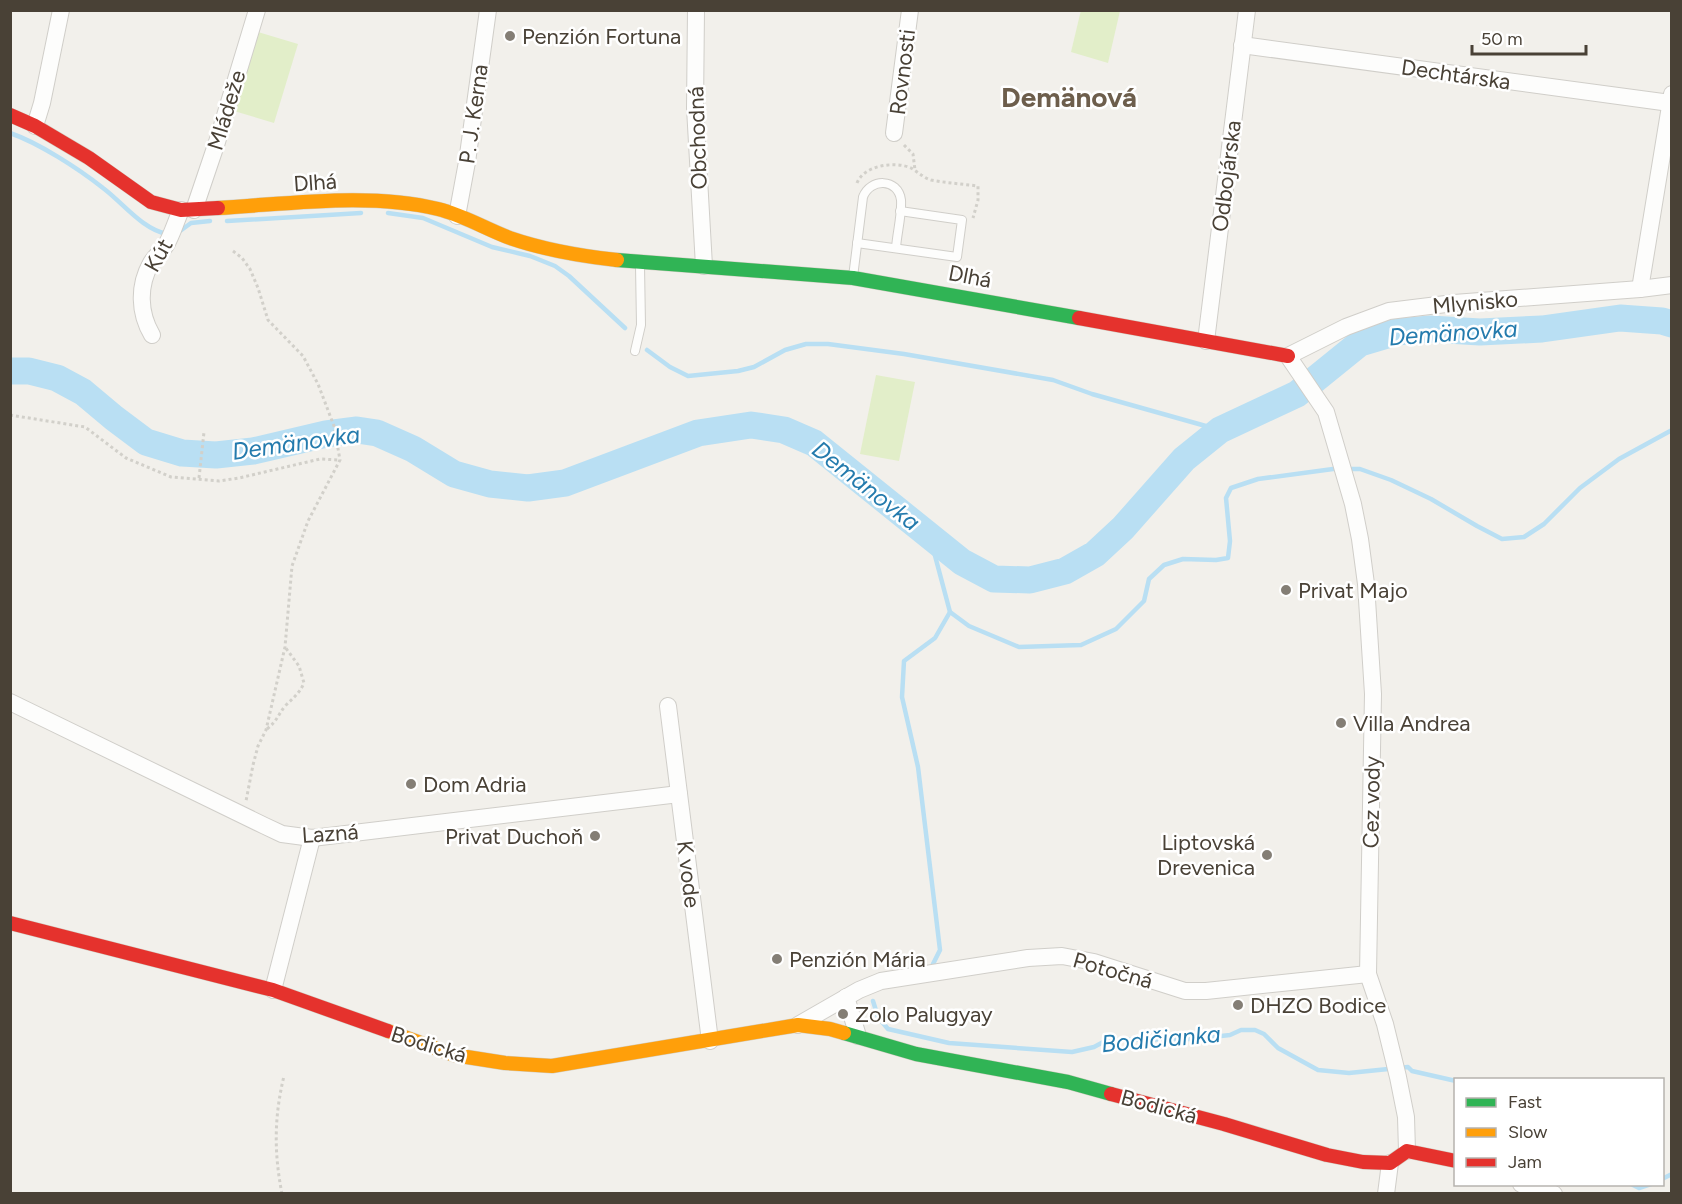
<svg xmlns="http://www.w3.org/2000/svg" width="1682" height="1204" viewBox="0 0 1682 1204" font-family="Figtree,sans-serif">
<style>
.green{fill:#e2eec9}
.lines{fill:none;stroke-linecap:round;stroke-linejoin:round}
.stream{stroke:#b9dff3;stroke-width:4.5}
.river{stroke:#b9dff3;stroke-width:27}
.lane-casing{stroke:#d0cec9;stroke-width:10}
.street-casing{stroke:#d0cec9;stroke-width:18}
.fast-casing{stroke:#d2cdc2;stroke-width:15}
.slow-casing{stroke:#d2cdc2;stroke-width:15}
.jam-casing{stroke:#d2cdc2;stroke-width:15}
.path{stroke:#d2d0ca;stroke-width:3;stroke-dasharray:3 3;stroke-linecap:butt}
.lane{stroke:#fdfdfc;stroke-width:8}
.street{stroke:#fdfdfc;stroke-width:16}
.fast{stroke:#30b455;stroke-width:14}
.slow{stroke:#ff9f0a;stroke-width:14}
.jam{stroke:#e5322d;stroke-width:14}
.poi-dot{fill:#847e75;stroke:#fff;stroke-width:2}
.labels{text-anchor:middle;stroke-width:5;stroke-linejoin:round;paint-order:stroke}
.poi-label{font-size:22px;fill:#494136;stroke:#fff;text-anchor:start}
.street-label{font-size:22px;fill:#494136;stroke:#fff}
.water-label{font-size:24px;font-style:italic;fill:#247bad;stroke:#fff}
.district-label{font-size:28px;font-weight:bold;fill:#6d5e4c;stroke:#fff}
</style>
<rect width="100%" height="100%" fill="#f2f0eb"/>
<g class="green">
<polygon points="1081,10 1120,11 1108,63 1071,52"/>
<polygon points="258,32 298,44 274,123 234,111"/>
<polygon points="876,375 915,382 899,461 860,454"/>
</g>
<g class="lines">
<g class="stream">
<path d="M10,133C39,143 79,169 103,188C123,203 142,229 167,234"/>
<polyline points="388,213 423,218 492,247 530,256 555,266 569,276 625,328"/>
<polyline points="227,221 361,213"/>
<polyline points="180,231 191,223 210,221"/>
<polyline points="647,350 670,367 688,376 738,371 754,367 785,350 806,344 828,344 904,354 1053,380 1092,394 1220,430"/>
<polyline points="930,537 950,612 935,638 904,661 902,697 918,767 940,950 933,964"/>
<polyline points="950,612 969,626 1019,647 1081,645 1116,629 1144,601 1149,579 1164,565 1183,559 1216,560 1228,558 1230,541 1226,498 1231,488 1258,479 1333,469 1360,469 1391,480 1431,499 1477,526 1502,539 1524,537 1544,524 1580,488 1619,459 1672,430"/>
<polyline points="873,1001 878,1017 888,1029 949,1043 1072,1052 1094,1047 1107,1040 1194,1039 1230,1035 1241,1030 1255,1030 1264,1034 1278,1048 1318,1070 1349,1073 1408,1067 1412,1071 1456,1081"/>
<polyline points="1662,1179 1672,1174"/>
<polyline points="1631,1184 1639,1188 1651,1184"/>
</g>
<polyline class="river" points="10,371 29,371 57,378 83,392 114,418 146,442 182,453 216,455 253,451 326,434 357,430 377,433 413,449 454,474 490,484 528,488 565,483 698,433 751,425 784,430 814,443 962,562 994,579 1030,580 1065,571 1095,554 1123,528 1184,459 1220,430 1297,394 1360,343 1397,332 1430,329 1480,332 1542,329 1620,318 1662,321 1672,324"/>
<g class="lane-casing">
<g id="lane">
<polyline points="857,243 957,257 962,220 900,211"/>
<path d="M853,277L863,197C870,178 898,178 901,200C902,215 897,233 896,248"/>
<polyline points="635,351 641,325 640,266"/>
</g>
</g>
<g class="street-casing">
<g id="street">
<polyline points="696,10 695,108 704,266"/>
<polyline points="1242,45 1670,103"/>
<polyline points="35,126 42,103 61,10"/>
<polyline points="894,133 910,10"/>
<polyline points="194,210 217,142 257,10"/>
<polyline points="457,216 467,162 488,10"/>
<polyline points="1640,289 1672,94"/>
<path d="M152,335C139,313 138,286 151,263C155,256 162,251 166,245C172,235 176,221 181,210"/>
<polyline points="1206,341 1247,10"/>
<polyline points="10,702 265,826 282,834 312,838 679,794"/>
<polyline points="668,706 710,1041"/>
<polyline points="273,990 312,838"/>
<polyline points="846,997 858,1036"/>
<polyline points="798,1025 859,990 881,981 1028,958 1062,956 1094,962 1185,991 1206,991 1368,974"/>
<polyline points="1407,1151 1406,1117 1398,1077 1385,1024 1368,974 1373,694 1366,584 1360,539 1353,504 1326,412 1288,356 1346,327 1389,311 1454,303 1640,289 1672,285"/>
<polyline points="1521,1184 1554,1194"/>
<polyline points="1386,1194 1390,1163"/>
</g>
</g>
<g class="fast-casing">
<g id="fast">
<polyline points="617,260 853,278 1079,318"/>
<polyline points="844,1033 916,1054 1068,1082 1111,1094"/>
</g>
</g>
<g class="slow-casing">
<g id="slow">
<path d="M218,208C289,204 369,192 438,209C463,215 486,229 510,238C545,250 580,256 617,260"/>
<polyline points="388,1031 454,1055 505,1063 552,1066 798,1025 830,1029 844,1033"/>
</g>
</g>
<g class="jam-casing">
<g id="jam">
<polyline points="10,115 35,126 89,158 151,202 181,210 218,208"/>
<polyline points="1079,318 1288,356"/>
<polyline points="10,923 273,990 388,1031"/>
<polyline points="1111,1094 1224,1124 1327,1155 1363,1162 1390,1163 1407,1151 1456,1161"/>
</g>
</g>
<g class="path">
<polyline points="904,145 913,154 915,170"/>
<path d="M857,183C864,165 895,161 911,168C918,172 924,178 931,180C947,183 962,184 978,186V200L973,218"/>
<polyline points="233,251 242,258 250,269 258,288 268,320 303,356 318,384 334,426 340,460 308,521 292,566 285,647 266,730 258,746 253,765 246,801"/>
<polyline points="10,415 85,427 126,458 171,477 219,481 239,478 320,459 339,460"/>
<polyline points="199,478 204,432"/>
<path d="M267,729C277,721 278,715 285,706C293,698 299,694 304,683L299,666L285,647"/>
<path d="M282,1194C274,1153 274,1117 284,1076"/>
</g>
<use href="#lane" class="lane"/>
<use href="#street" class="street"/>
<use href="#fast" class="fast"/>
<use href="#slow" class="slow"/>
<use href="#jam" class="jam"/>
</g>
<g class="poi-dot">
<circle cx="510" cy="36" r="6"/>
<circle cx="1286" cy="590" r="6"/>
<circle cx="1341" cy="723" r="6"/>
<circle cx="411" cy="784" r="6"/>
<circle cx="595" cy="836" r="6"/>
<circle cx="1267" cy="855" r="6"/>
<circle cx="777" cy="959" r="6"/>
<circle cx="1238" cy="1005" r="6"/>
<circle cx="843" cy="1014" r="6"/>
</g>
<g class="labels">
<g class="poi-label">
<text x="522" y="44">Penzión Fortuna</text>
<text x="1298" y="598">Privat Majo</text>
<text x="1353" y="731">Villa Andrea</text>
<text x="423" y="792">Dom Adria</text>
<text x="583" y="844" text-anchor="end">Privat Duchoň</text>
<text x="1255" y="850" text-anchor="end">Liptovská<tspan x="1255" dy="25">Drevenica</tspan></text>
<text x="789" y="967">Penzión Mária</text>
<text x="1250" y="1013">DHZO Bodice</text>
<text x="855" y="1022">Zolo Palugyay</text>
</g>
<g class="street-label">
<text transform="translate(902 72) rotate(-83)" y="8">Rovnosti</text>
<text transform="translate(1456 74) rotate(8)" y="8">Dechtárska</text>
<text transform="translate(226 110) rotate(-73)" y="8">Mládeže</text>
<text transform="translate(473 114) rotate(-82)" y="8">P. J. Kerna</text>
<text transform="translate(697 138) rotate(-92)" y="8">Obchodná</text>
<text transform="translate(1226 176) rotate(-83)" y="8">Odbojárska</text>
<text transform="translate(315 182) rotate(-4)" y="8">Dlhá</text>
<text transform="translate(158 255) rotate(-61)" y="8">Kút</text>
<text transform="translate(970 276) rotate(11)" y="8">Dlhá</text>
<text transform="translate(1475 302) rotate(-5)" y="8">Mlynisko</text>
<text transform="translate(1371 802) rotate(-89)" y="8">Cez vody</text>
<text transform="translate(330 833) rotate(-4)" y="8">Lazná</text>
<text transform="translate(689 874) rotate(83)" y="8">K vode</text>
<text transform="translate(1113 970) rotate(16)" y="8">Potočná</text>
<text transform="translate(429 1044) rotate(17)" y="8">Bodická</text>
<text transform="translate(1159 1106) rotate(15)" y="8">Bodická</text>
</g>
<g class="water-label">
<text transform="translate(1453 333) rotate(-4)" y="8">Demänovka</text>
<text transform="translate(296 443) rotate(-8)" y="8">Demänovka</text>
<text transform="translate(866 486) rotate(38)" y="8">Demänovka</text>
<text transform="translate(1161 1039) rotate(-5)" y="8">Bodičianka</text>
</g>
<g class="district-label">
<text x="1069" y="107">Demänová</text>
</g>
</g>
<rect width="1682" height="1204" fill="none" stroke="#494136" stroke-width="24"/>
<rect x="1454" y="1078" width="210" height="108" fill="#ffffff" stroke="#b6b3af" stroke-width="1.5"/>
<rect x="1466" y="1098" width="30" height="9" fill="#30b455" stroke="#b6b3af" stroke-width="1.5"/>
<text x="1508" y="1108" font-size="18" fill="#494136">Fast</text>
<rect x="1466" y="1128" width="30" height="9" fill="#ff9f0a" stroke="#b6b3af" stroke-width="1.5"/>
<text x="1508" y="1138" font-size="18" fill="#494136">Slow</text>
<rect x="1466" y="1158" width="30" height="9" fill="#e5322d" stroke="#b6b3af" stroke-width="1.5"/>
<text x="1508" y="1168" font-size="18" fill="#494136">Jam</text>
<path d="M1472 45v9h114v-9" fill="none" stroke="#494136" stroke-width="3"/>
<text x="1481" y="45" font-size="18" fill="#494136" stroke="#ffffff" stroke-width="4.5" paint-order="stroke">50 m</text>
</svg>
